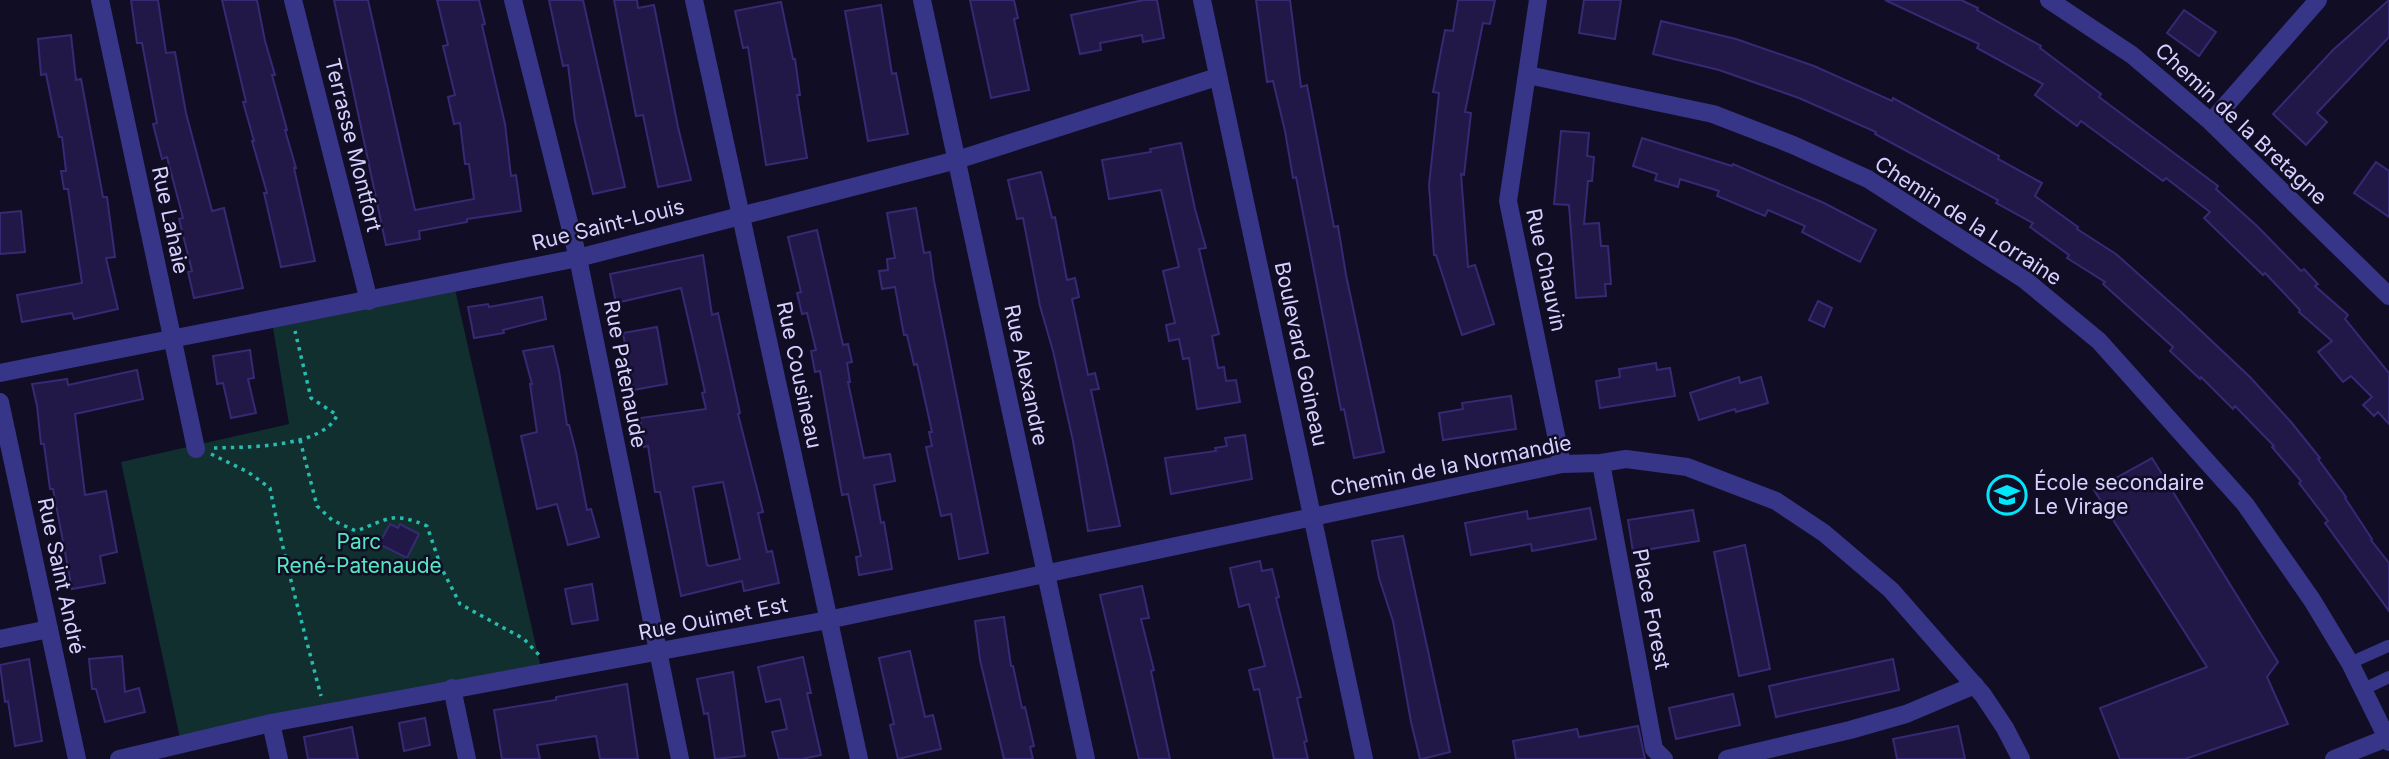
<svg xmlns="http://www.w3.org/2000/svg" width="2389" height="759" viewBox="0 0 2389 759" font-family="Inter,sans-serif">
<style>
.green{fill:#102f2e}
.building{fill:#211847;stroke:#372974;stroke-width:2;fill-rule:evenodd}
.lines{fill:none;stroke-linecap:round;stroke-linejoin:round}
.path{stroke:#28bcb1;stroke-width:3.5;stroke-dasharray:3.5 5;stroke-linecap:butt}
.service{stroke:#373587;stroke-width:12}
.minor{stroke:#373587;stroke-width:18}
.tertiary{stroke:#373587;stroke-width:18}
.labels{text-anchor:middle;stroke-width:5;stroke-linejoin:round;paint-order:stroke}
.street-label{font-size:21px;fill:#d6d1ff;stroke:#110d25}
.poi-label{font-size:21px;fill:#d6d1ff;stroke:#110d25;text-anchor:start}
.park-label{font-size:21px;fill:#56e6c0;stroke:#110d25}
</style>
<rect width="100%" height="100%" fill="#110d25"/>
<polygon class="green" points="454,285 541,668 181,743 121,462 289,424 271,316"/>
<g class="building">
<polygon points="131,0 158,0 166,53 175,52 186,113 212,211 224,208 243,288 194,298 188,272 192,271 179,219 183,218 167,157 162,159 153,124 157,123 142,43 137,43"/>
<polygon points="222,0 257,0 265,41 275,75 272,75 287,130 285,130 296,168 294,168 315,261 281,267 264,193 267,193 252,141 254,141 243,102 246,102"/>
<polygon points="334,0 368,0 415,210 474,199 469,164 465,164 460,123 454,124 448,97 455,95 443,46 448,45 437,0 479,0 485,24 482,25 505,124 511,176 516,175 521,211 467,219 467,222 419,231 420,239 386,245"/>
<polygon points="549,0 583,0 625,187 593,194 575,121 568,65 563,66"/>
<polygon points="614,0 637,0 638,8 654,5 678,127 691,180 658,187 643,115 636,116"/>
<polygon points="970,0 1014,0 1018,18 1014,19 1029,90 991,98"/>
<polygon points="1144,0 1157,0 1164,38 1143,42 1142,35 1100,43 1101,50 1080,54 1071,15"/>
<polygon points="1256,0 1290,0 1301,87 1307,85 1334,227 1338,226 1346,275 1384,452 1354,458 1344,409 1341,410 1296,177 1293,178 1285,131 1273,81 1267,82"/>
<polygon points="1458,0 1495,0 1490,24 1483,23 1465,112 1471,113 1464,175 1461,174 1468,267 1475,265 1494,324 1462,335 1436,255 1434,255 1429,185 1439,93 1433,92 1445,30 1453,31"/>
<polygon points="1584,0 1621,0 1615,39 1579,33"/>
<polygon points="1885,0 1961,0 1978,8 1977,10 2041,46 2040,48 2101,94 2099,97 2218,186 2216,189 2257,226 2301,271 2304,269 2318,284 2315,286 2348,315 2345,319 2389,373 2389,424 2378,412 2374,416 2363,405 2372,397 2351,376 2343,382 2318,352 2332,341 2299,312 2300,310 2265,273 2263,275 2204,218 2210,212 2166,178 2163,181 2081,121 2077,126 2035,95 2043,84 1977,48 1979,44"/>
<polygon points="2389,0 2389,37 2317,113 2327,122 2306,145 2273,114 2333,50"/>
<polygon points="781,2 793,59 795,59 800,95 797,95 807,158 766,165 748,47 743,48 735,11"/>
<polygon points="881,5 892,74 896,73 908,134 868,141 845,11"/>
<polygon points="2184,10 2216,32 2199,56 2167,33"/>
<polygon points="1661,21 1736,39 1814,66 1892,101 1893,98 1999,156 1998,159 2042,183 2035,196 2078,227 2077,229 2116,254 2182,313 2250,377 2291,422 2320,458 2318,459 2346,497 2345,498 2372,539 2371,540 2389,563 2389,611 2325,523 2328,521 2299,483 2301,481 2272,447 2274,446 2235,406 2233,409 2201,377 2200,379 2170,351 2173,347 2103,284 2105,282 2067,258 2069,255 2030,227 2033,223 1996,203 1998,200 1875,134 1876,132 1799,98 1719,70 1653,54"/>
<polygon points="71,35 76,80 81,79 103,197 107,197 115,257 106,258 118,309 74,319 72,313 22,322 17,295 82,283 68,189 64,189 61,171 66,171 62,137 59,137 46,74 41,75 38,39"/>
<polygon points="1561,131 1589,133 1587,156 1594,157 1592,181 1588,181 1584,224 1599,223 1601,246 1608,246 1611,284 1605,284 1606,296 1576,298 1569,205 1554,204"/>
<polygon points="1642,138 1732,166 1733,164 1824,203 1876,230 1860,262 1802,232 1805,226 1768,210 1765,216 1717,196 1719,191 1680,179 1678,187 1655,180 1657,174 1633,166"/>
<polygon points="1181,143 1195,209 1206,248 1199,249 1219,334 1212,336 1218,368 1224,367 1226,381 1236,380 1240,402 1197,409 1189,358 1183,359 1179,339 1169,341 1166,325 1175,323 1163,271 1179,267 1161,190 1109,199 1102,160 1151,152 1150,149"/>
<polygon points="2376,162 2389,171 2389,217 2354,193"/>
<polygon points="1041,172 1052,218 1055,217 1067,280 1075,278 1079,297 1072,299 1088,375 1095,373 1099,389 1091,390 1120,526 1088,531 1073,441 1053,351 1040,306 1023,218 1017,219 1008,180"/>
<polygon points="916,208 924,253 930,252 934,281 988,553 959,559 951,514 941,516 926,447 932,446 929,432 932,432 917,364 914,365 907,335 904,335 895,287 882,289 879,271 888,270 887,259 895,258 887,213"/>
<polygon points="21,211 25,252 0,254 0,213"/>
<polygon points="817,230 843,345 848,344 852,362 847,363 850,382 848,382 864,458 890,454 895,481 874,485 881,523 884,522 892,569 859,575 856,557 861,556 854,523 848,494 842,495 820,371 815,372 811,351 816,350 807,313 802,314 797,293 801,292 788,237"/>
<path d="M703,255L712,315L718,313L740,413L738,414L763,512L758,513L767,552L772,551L779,583L744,591L742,581L681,596L660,492H655L648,446L644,447L640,418L706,409L702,393L705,392L681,288L616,303L610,274ZM723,482L740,559L710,566L707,565L693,487Z"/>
<polygon points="542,297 546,319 503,330 504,333 474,338 468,307 488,304 489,307"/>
<polygon points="1818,301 1832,308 1824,327 1809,320"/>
<polygon points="657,327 667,384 633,390 623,333"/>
<polygon points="553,346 559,371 567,425 569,425 576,452 587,510 591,509 599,537 568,545 557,504 537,509 521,436 537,432 530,384 532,384 523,351"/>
<polygon points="250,350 254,378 248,379 256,413 231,418 223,383 217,384 213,356"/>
<polygon points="1656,363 1657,370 1670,368 1675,396 1600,408 1596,381 1620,377 1619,369"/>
<polygon points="137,370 143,399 75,414 85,495 106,491 117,552 100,556 105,583 72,589 53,489 50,489 44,444 41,444 37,406 32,384 67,379 68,385"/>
<polygon points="1739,377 1740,383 1761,377 1768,403 1736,412 1735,409 1699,420 1690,393"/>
<polygon points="1511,396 1516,429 1443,440 1439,413 1463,409 1462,403"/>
<polygon points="1245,435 1252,479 1171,494 1165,458 1216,451 1215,448 1227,446 1225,438"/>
<polygon points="2152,458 2278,662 2267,677 2288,724 2185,759 2120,759 2100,708 2207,667 2094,490"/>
<polygon points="1590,508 1596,539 1532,551 1531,544 1471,555 1465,523 1527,511 1528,519"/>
<polygon points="1693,510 1699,541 1633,552 1628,520"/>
<polygon points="390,524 398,528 400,524 419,534 407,558 379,544"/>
<polygon points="1403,536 1450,752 1422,759 1420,759 1411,722 1393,621 1379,578 1372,541"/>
<polygon points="1745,545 1770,669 1739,676 1714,552"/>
<polygon points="1260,561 1262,571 1272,569 1279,597 1276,598 1301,697 1297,698 1307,741 1304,742 1308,759 1274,759 1259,689 1254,690 1249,670 1265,666 1249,604 1239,607 1230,568"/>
<polygon points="592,584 598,620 572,624 565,589"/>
<polygon points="1142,586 1149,618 1141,619 1154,670 1151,671 1170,759 1139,759 1100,595"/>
<polygon points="1004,617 1011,666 1013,666 1022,708 1025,707 1034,746 1030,747 1033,759 1004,759 980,660 975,621"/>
<polygon points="910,651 925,717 933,715 941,749 898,759 890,725 894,724 879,658"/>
<polygon points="122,656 125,692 139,688 145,712 105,722 96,689 92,689 89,659"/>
<polygon points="803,657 811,693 807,693 821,755 802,759 779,759 772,732 787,729 780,699 766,702 758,667"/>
<polygon points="29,659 42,741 15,746 8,701 5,702 0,665"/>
<polygon points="1893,659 1899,690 1776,717 1769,686"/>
<polygon points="733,672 745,756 715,759 708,713 704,714 697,679"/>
<polygon points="627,684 638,759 600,759 596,736 537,745 540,759 502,759 494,710 556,700 556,697"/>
<polygon points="1733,694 1740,725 1676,739 1669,708"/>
<polygon points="425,718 430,745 404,751 399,723"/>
<polygon points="1638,726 1645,759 1516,759 1513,741 1577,729 1579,737"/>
<polygon points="1958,726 1965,759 1897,759 1893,739"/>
<polygon points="352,727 358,759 308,759 304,737"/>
</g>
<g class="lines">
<g class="path">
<path d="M300,440L317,506L332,520L356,531C389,519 392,511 427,526L441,567L460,604L524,639L540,656"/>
<path d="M214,448C246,447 323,448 337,415L311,398L295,331"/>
<path d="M211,454L248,472L270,488C284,558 303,627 321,696"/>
</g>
<g class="service">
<polyline points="2350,663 2388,646"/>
<polyline points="2364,689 2389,677"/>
</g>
<g class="minor">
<polyline points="100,0 196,449"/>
<polyline points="293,0 369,301"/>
<polyline points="513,0 578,258 680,759"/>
<polyline points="694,0 859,759"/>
<polyline points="922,0 1086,759"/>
<polyline points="1202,0 1364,759"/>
<polyline points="1538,0 1508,201 1562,464"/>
<polyline points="2049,0 2132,55 2211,122 2389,296"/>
<polyline points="1528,75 1713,114 1793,145 1868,179 2025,280 2099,341 2245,504 2312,600 2350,663 2389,742"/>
<polyline points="2211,122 2318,0"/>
<polyline points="0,373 578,258 957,160 1217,77"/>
<polyline points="0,402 77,759"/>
<polyline points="1601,463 1654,749 1664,759"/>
<polyline points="0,639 49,629"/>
<polyline points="452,688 467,759"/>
<polyline points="271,723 279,759"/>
<polyline points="119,759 271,723 828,620 1562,464 1601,463 1626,459 1687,467 1776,501 1824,533 1891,590 1983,695 2005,728 2021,759"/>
<polyline points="1727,759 1850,730 1906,714 1975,685"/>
</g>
<polyline class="tertiary" points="2334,759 2389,737"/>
</g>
<defs>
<g id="school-ring" transform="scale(2.0125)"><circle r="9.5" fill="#110d25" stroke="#00e7fc" stroke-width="1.5"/><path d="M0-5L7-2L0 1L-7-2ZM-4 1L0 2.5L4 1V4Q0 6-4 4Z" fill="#00e7fc"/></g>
</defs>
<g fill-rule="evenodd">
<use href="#school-ring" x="2007" y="495"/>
</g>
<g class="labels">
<g class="street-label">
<text transform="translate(2241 124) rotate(43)" y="7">Chemin de la Bretagne</text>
<text transform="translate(353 145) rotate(76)" y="7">Terrasse Montfort</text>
<text transform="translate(170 220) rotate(78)" y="7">Rue Lahaie</text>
<text transform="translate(1968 221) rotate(33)" y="7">Chemin de la Lorraine</text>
<text transform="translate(608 225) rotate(-14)" y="7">Rue Saint-Louis</text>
<text transform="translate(1546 270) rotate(78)" y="7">Rue Chauvin</text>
<text transform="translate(1301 354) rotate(78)" y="7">Boulevard Goineau</text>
<text transform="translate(625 374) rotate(79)" y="7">Rue Patenaude</text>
<text transform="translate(799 375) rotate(78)" y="7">Rue Cousineau</text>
<text transform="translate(1026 375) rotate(78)" y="7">Rue Alexandre</text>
<text transform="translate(1451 466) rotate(-11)" y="7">Chemin de la Normandie</text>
<text transform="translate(61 576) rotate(78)" y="7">Rue Saint André</text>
<text transform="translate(1651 609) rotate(79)" y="7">Place Forest</text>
<text transform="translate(713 619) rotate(-11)" y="7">Rue Ouimet Est</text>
</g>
<g class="poi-label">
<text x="2034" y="490">École secondaire<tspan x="2034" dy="24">Le Virage</tspan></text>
</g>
<g class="park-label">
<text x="359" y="549">Parc<tspan x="359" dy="24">René-Patenaude</tspan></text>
</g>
</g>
</svg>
